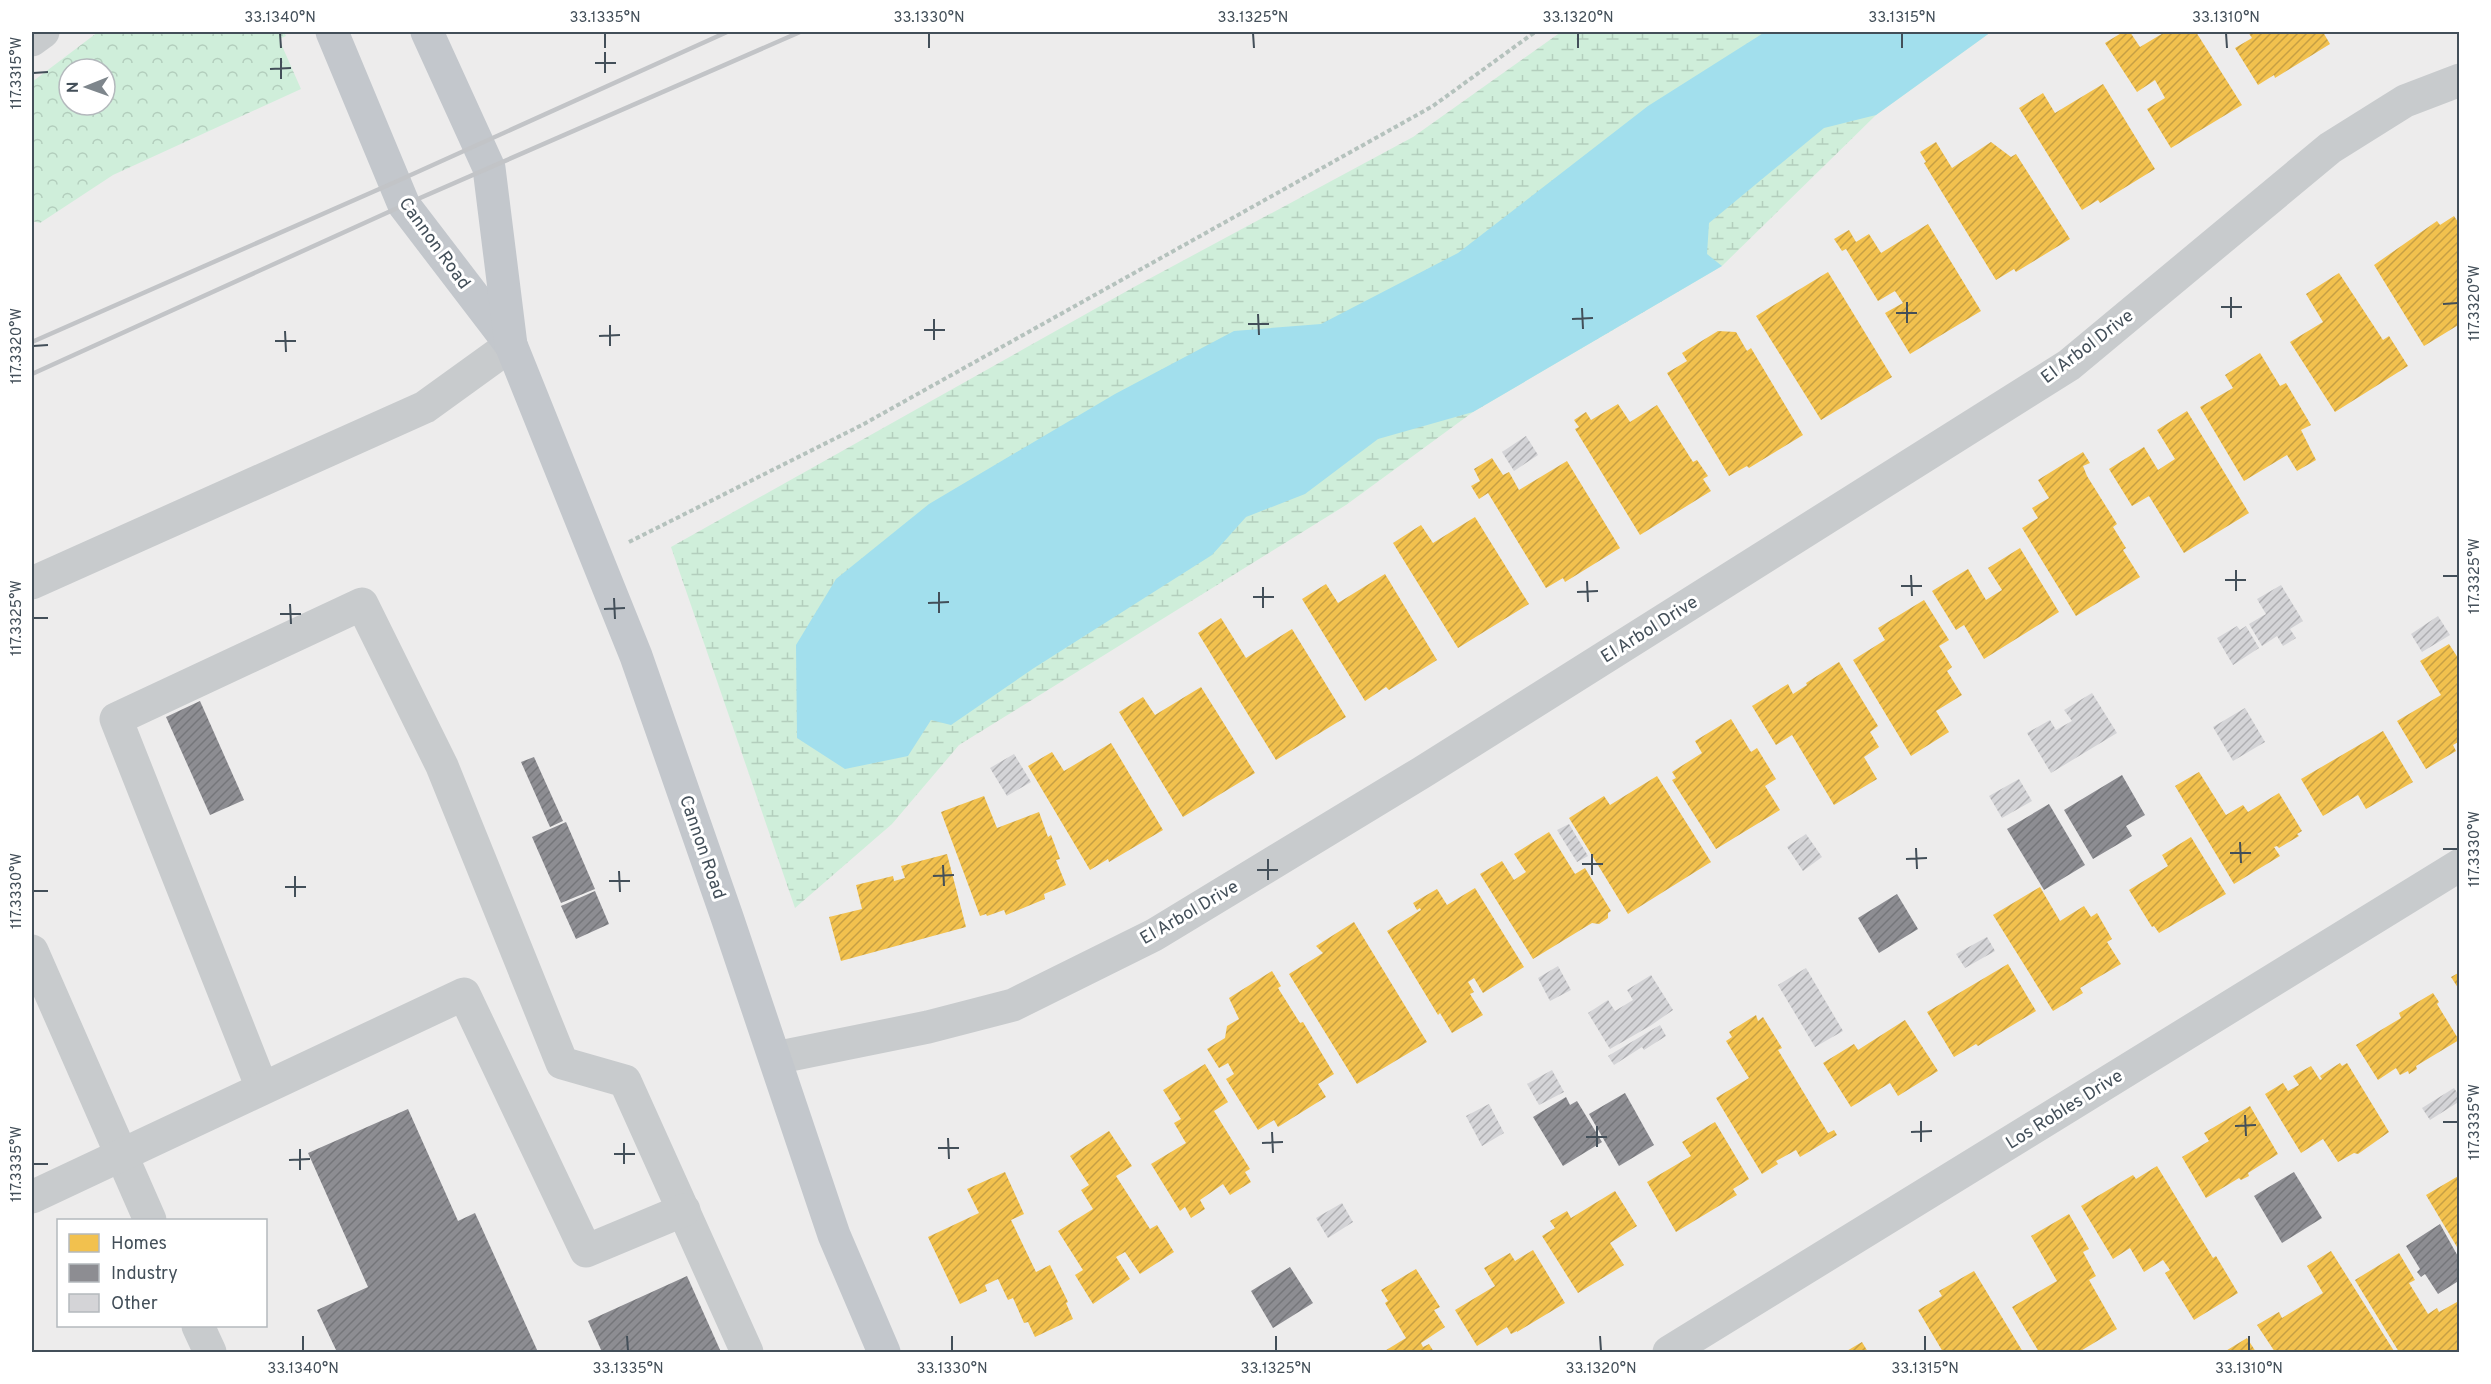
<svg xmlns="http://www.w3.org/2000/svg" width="2491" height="1384" viewBox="0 0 2491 1384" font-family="Overpass,sans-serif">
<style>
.wetland{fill:url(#wetland-marsh)}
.park{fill:url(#park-crowns);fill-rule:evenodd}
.water{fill:#a2dfed}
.homes{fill:url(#homes-hatch)}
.industry{fill:url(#industry-hatch)}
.building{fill:url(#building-hatch)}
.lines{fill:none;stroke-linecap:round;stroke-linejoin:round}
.path{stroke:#b5c2bd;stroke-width:4;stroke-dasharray:4.5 3;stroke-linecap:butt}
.minor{stroke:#c8cbcd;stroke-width:33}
.major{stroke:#c3c7cc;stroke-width:33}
.rail{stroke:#c2c4c7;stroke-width:4.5}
.ticks{fill:none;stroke:#434f59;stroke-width:2}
.labels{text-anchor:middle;stroke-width:6;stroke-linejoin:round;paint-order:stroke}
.street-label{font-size:18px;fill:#434f59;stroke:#fff}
.neatline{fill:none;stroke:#434f59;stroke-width:2}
.ticks-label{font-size:15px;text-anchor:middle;fill:#434f59}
</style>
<defs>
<pattern id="wetland-marsh" width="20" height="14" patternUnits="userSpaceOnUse" patternTransform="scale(1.5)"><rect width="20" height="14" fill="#cfeeda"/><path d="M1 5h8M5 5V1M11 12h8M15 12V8" fill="none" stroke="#b3cebd"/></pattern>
<pattern id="park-crowns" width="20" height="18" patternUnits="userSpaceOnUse" patternTransform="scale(1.5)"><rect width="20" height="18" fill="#cfeeda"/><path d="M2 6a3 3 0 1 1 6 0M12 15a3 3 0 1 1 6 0" fill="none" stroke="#b3cebd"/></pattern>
<pattern id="homes-hatch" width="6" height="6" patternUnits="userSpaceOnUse" patternTransform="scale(1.5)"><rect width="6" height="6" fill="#f2c14e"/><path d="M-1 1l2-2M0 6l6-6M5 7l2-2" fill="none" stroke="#c69f44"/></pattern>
<pattern id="industry-hatch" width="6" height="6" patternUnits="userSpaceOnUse" patternTransform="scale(1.5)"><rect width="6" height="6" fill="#8d8d92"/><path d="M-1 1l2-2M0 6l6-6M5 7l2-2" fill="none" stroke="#75767a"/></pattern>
<pattern id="building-hatch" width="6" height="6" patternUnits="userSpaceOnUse" patternTransform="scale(1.5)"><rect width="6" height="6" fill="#d4d4d7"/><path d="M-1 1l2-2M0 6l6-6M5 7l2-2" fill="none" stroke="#aeaeb1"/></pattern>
</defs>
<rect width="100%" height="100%" fill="#edecec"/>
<polygon class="wetland" points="1561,32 1991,32 1876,115 1722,266 1473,412 1346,505 959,745 892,824 795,908 671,547 1134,287 1413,137"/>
<path class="park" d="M98,32H284L286,36L279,39L301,89L113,175L40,223L32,221V82ZM69,69H105V105H69Z"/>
<polygon class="water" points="1765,32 1991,32 1876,115 1824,128 1709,223 1707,254 1722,266 1473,412 1378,439 1305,494 1246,517 1212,555 1034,668 951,725 931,720 908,756 845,769 797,738 796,645 836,579 929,504 1115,394 1234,331 1321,324 1458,253 1648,106"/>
<g class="homes">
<polygon points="2123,32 2130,32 2140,47 2165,32 2196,32 2242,105 2171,148 2147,109 2165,98 2155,80 2137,92 2105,43"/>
<polygon points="2248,32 2323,32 2330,44 2275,78 2274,75 2258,85 2235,48 2252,38"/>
<polygon points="2103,84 2155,169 2100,203 2098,200 2082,210 2019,108 2043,93 2055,113"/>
<polygon points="1936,142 1952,168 1991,142 2011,157 2016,154 2070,239 2016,272 2014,269 1996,280 1924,163 1926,162 1920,152"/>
<polygon points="2454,216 2460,225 2460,324 2424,346 2374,265 2437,221 2440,225"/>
<polygon points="1928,224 1981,311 1910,354 1885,313 1903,303 1895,291 1878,301 1846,249 1842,251 1834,239 1849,230 1856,242 1869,234 1881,253"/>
<polygon points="1828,272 1892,377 1821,420 1756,316"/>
<polygon points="2339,273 2383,340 2389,336 2408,366 2335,412 2290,342 2323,322 2306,294"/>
<polygon points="1718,331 1736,332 1747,351 1751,348 1803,435 1749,468 1747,466 1729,476 1667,373 1687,361 1682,353"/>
<polygon points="2260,353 2280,386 2286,383 2311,425 2301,430 2316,460 2297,471 2287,455 2244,481 2200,407 2233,388 2225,375"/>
<polygon points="1618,404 1630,422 1657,405 1693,462 1697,460 1708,476 1703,479 1711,491 1640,535 1575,429 1579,427 1574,420 1586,412 1591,420"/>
<polygon points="2187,411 2249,513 2184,553 2149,496 2132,506 2109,469 2144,447 2158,470 2175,459 2157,430"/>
<polygon points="2083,452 2090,463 2083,466 2087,476 2117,524 2113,527 2126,548 2123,550 2140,577 2076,616 2022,528 2038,518 2032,508 2049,498 2038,480"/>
<polygon points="1492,458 1503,475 1509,472 1519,490 1567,461 1620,548 1565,582 1563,578 1546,588 1488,493 1479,499 1471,486 1480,481 1474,469"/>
<polygon points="1475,517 1529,604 1458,648 1393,543 1421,525 1433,543"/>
<polygon points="2020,548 2059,612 1984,659 1964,625 1956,630 1932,591 1968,569 1986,600 2002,590 1988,568"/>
<polygon points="1385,574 1437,660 1389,690 1386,687 1365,701 1302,599 1326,584 1338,603"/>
<polygon points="1924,600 1949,640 1939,646 1952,667 1947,671 1962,695 1936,711 1949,732 1911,756 1853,660 1885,640 1878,628"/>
<polygon points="1221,618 1246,658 1292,629 1346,717 1276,760 1198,633"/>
<polygon points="2449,644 2460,661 2460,741 2453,745 2456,751 2426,769 2397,721 2441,695 2420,661"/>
<polygon points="1839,662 1878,726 1870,732 1879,747 1864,757 1877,779 1834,805 1792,735 1776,745 1752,706 1788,684 1793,694 1807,685 1806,683"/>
<polygon points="1201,687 1255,773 1183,817 1119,712 1143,697 1155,715"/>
<polygon points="1731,719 1751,752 1757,748 1776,779 1765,786 1780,810 1716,849 1672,780 1676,778 1672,772 1702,753 1695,741"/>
<polygon points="2383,731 2413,782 2366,809 2358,795 2323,816 2301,779"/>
<polygon points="1111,743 1163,830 1109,862 1108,859 1090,870 1028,766 1052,752 1064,771"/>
<polygon points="2199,772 2226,815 2243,805 2248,812 2279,793 2302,831 2297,834 2299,836 2279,848 2277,846 2274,847 2280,856 2234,884 2175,786"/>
<polygon points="1657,776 1711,862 1628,914 1569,818 1604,796 1610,805"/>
<polygon points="984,796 997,828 1039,812 1048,837 1051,835 1060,859 1056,860 1066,885 1044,894 1045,899 1006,915 1004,910 987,916 986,914 980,916 941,812"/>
<polygon points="1549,832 1575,874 1585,868 1611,911 1608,913 1608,918 1599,924 1592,923 1533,959 1480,874 1502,861 1514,880 1526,872 1514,854"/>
<polygon points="2191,837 2226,894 2159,933 2154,926 2152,927 2129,890 2168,866 2162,855"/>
<polygon points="947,854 966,927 841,961 829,917 862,909 856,885 893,876 894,881 905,878 901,866"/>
<polygon points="2040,887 2060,921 2084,906 2091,917 2097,913 2112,939 2107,942 2121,964 2080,988 2083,993 2053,1011 1993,915"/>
<polygon points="1475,888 1524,967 1483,993 1474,978 1468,982 1474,992 1470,994 1483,1015 1452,1033 1440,1013 1438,1015 1387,931 1421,910 1420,908 1417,910 1413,903 1437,889 1447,905"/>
<polygon points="1354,922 1427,1042 1357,1084 1289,974 1323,953 1316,946"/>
<polygon points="2008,964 2036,1011 1978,1046 1976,1044 1954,1057 1927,1012"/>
<polygon points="1272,971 1281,986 1278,988 1300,1023 1303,1022 1334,1074 1318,1084 1326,1097 1278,1127 1274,1120 1258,1130 1226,1079 1234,1074 1228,1063 1219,1068 1207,1049 1225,1038 1227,1026 1239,1019 1229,998"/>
<polygon points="2460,972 2460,991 2451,977"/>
<polygon points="2433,993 2439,1002 2437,1004 2459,1040 2416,1066 2417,1069 2409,1074 2408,1071 2400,1075 2396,1068 2378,1080 2356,1045 2401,1018 2399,1013"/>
<polygon points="1756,1015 1758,1021 1763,1017 1782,1048 1778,1050 1828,1133 1834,1130 1837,1135 1800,1157 1796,1150 1776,1161 1778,1164 1762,1174 1716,1098 1749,1078 1726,1041 1732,1037 1729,1032"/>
<polygon points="1905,1020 1938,1071 1898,1096 1890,1083 1851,1107 1823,1063 1854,1044 1858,1050"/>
<polygon points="2340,1063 2342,1066 2347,1063 2389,1132 2358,1154 2354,1153 2338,1162 2323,1139 2301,1153 2265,1094 2283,1083 2288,1091 2299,1085 2293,1076 2311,1066 2320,1080 2322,1079 2320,1076"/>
<polygon points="1205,1064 1228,1102 1214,1111 1250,1169 1245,1172 1251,1182 1230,1195 1223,1184 1200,1200 1205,1209 1191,1218 1185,1207 1180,1211 1151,1164 1186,1143 1174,1123 1181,1119 1163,1090"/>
<polygon points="2250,1106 2278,1154 2248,1173 2249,1176 2241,1180 2239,1178 2206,1198 2182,1157 2209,1141 2204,1133"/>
<polygon points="1715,1122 1749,1179 1733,1189 1737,1195 1676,1232 1647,1182 1691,1156 1682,1142"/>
<polygon points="1109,1131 1132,1166 1116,1176 1150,1229 1157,1225 1174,1252 1140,1274 1125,1252 1116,1257 1130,1279 1093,1304 1075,1275 1083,1270 1058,1231 1093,1209 1081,1190 1089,1185 1070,1156"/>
<polygon points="2157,1166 2213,1258 2216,1256 2238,1293 2194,1320 2165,1273 2170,1270 2163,1260 2144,1272 2130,1248 2113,1259 2081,1206 2133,1175 2136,1179"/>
<polygon points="1005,1172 1024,1214 1011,1220 1036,1272 1050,1265 1068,1302 1066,1303 1073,1319 1035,1337 1028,1322 1024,1323 1013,1298 1008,1300 998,1279 985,1285 987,1291 960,1304 928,1237 979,1213 967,1189"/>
<polygon points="2460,1175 2460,1252 2426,1195"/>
<polygon points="1615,1191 1637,1226 1610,1243 1624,1265 1578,1293 1542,1236 1555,1228 1550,1221 1567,1211 1571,1218"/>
<polygon points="2069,1214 2089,1249 2083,1252 2096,1276 2089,1280 2117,1329 2079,1352 2039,1352 2012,1307 2057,1281 2031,1236"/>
<polygon points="1533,1250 1565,1303 1517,1332 1517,1331 1511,1334 1507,1327 1477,1346 1455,1310 1495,1286 1484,1268 1510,1253 1515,1261"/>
<polygon points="2331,1251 2394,1351 2392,1352 2275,1352 2257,1325 2279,1312 2282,1318 2323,1293 2307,1266"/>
<polygon points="2399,1253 2415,1280 2409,1283 2428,1314 2437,1308 2439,1312 2457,1302 2460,1305 2460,1352 2399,1352 2355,1280"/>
<polygon points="1416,1269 1440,1307 1434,1310 1445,1327 1421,1343 1423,1347 1429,1344 1434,1352 1383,1352 1406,1338 1385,1303 1388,1301 1381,1290"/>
<polygon points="1974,1271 2023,1352 1943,1352 1918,1310 1942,1296 1939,1291"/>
<polygon points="2247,1338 2256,1352 2224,1352"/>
<polygon points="1862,1342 1868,1352 1845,1352"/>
</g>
<g class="industry">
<polygon points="200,701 244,800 210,815 166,717"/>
<polygon points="534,757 563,821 550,827 521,762"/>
<polygon points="2122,775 2145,815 2126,826 2132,836 2093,859 2064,810"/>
<polygon points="2049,804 2085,865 2044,890 2007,829"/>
<polygon points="566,822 595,889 561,903 532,837"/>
<polygon points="595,891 609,924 576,939 561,906"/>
<polygon points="1897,894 1918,929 1879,953 1858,918"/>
<polygon points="1625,1093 1654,1145 1619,1166 1589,1114"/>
<polygon points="1566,1097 1570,1105 1577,1101 1602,1142 1563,1166 1533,1117"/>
<polygon points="408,1109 458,1221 475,1213 538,1352 337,1352 317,1310 368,1287 308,1153"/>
<polygon points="2294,1172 2322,1218 2282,1243 2254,1196"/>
<polygon points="2440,1224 2460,1260 2460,1280 2438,1294 2425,1274 2421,1277 2417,1272 2420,1269 2406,1246"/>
<polygon points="1290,1267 1313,1303 1273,1328 1251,1291"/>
<polygon points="687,1276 721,1352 602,1352 588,1321"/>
</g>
<g class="building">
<polygon points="1526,436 1538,455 1514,471 1502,452"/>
<polygon points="2281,585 2303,621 2290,629 2296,638 2283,646 2277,636 2262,646 2249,624 2266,614 2257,599"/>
<polygon points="2438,616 2450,635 2422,652 2411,634"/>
<polygon points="2237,626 2240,630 2246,626 2259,648 2233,665 2217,638"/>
<polygon points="2092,693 2117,733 2051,773 2027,733 2050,720 2056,730 2072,721 2064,710"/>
<polygon points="2245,708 2265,742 2233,761 2213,727"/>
<polygon points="1014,754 1031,782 1007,796 990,768"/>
<polygon points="2019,779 2032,801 2002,818 1989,796"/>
<polygon points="1569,824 1588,856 1577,862 1557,830"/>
<polygon points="1806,834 1822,857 1803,871 1787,847"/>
<polygon points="1987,937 1995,951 1965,968 1956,954"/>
<polygon points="1558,966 1571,990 1550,1001 1538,978"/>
<polygon points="1806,968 1843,1031 1815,1047 1778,985"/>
<polygon points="1651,975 1673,1010 1650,1026 1610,1049 1588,1013 1608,1000 1615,1011 1633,1000 1627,990"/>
<polygon points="1660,1025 1666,1036 1644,1050 1642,1047 1614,1065 1608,1056"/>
<polygon points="1552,1070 1564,1092 1539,1105 1527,1084"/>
<polygon points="2454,1088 2460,1097 2460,1101 2430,1120 2422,1108"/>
<polygon points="1489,1104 1504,1133 1482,1146 1466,1116"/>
<polygon points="1342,1203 1353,1222 1328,1238 1316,1218"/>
</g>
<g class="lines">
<polyline class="path" points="629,542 862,425 1433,106 1535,32"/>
<g class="minor">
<polyline points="32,40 43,32"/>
<polyline points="32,583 425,407 511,345"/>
<polyline points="32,951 150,1220"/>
<polyline points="775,1058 928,1027 1013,1005 1154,935 1421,773 2069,365 2330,148 2405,101 2460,80"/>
<polyline points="262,1088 116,719 362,604 442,766 562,1063 625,1081 747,1352"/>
<polyline points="32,1197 464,994 586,1251 684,1210"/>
<polyline points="198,1326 210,1352"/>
<polyline points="1669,1352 2460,865"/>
</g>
<g class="major">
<polyline points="332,32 404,205 511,345"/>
<polyline points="427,32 489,168 511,345 636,656 727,917 834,1235 884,1352"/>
</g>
<g class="rail">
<polyline points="32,342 393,183 727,32"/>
<polyline points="32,374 404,205 800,32"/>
</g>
</g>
<path class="ticks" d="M280,33L281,48M605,33V48M929,33V48M1253,33L1254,48M1578,33V48M1902,33V48M2226,33L2227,48M605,52V73M281,58V79M595,63H616M270,69L291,68M33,73L48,72M2231,297V318M1907,302V323M2443,304L2458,303M2221,307H2242M1582,308L1583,329M1896,313H1917M1258,314L1259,335M934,319V340M1572,319L1593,318M1248,324H1269M610,325V346M924,330H945M285,331L286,352M599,336L620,335M275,341H296M33,346L48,345M2236,570V591M1911,575L1912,596M2443,576H2458M2225,580H2246M1587,581L1588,602M1901,586H1922M1263,587V608M939,592V613M1577,592L1598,591M1253,597H1274M614,598L615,619M928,603L949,602M290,604L291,624M604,609L625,608M280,614H301M33,618H48M2240,842L2241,863M1916,848L1917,869M2443,849H2458M2230,853H2251M1592,854V875M1268,859V880M1906,859L1927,858M1582,864H1603M943,865L944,886M1257,870H1278M619,871L620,892M295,876V897M933,876L954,875M609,881H630M285,887H306M33,891H48M2245,1115L2246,1136M1921,1121V1142M2443,1122H2458M1597,1126V1147M2235,1126L2256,1125M1272,1132L1273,1153M1911,1132L1932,1131M1586,1137H1607M948,1138L949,1159M624,1143V1164M1262,1143L1283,1142M938,1148H959M300,1149V1170M614,1154H635M289,1160L310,1159M33,1164H48M303,1336V1351M627,1336L628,1351M952,1336V1351M1276,1336V1351M1600,1336L1601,1351M1925,1336V1351M2249,1336V1351"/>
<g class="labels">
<g class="street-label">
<text transform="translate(435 243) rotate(54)" y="6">Cannon Road</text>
<text transform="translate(2087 346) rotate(-37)" y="6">El Arbol Drive</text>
<text transform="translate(1649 629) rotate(-32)" y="6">El Arbol Drive</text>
<text transform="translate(703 847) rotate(71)" y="6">Cannon Road</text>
<text transform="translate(1189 912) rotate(-30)" y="6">El Arbol Drive</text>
<text transform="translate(2064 1109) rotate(-32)" y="6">Los Robles Drive</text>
</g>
</g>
<rect width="2491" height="1384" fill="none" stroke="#ffffff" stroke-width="66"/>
<rect x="57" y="1219" width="210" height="108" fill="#ffffff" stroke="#b4b9bd" stroke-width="1.5"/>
<rect x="69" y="1234" width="30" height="18" fill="#f2c14e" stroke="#b4b9bd" stroke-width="1.5"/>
<text x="111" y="1249" font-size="18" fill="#434f59">Homes</text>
<rect x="69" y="1264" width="30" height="18" fill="#8d8d92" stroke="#b4b9bd" stroke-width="1.5"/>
<text x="111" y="1279" font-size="18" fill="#434f59">Industry</text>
<rect x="69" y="1294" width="30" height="18" fill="#d4d4d7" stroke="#b4b9bd" stroke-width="1.5"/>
<text x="111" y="1309" font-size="18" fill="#434f59">Other</text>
<g transform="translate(87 87) rotate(269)"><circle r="28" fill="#ffffff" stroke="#b4b9bd" stroke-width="1.5"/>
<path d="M0-4.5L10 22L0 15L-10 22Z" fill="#7e868c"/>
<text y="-9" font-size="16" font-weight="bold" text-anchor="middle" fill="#434f59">N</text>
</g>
<rect x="33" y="33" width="2425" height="1318" class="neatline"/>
<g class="ticks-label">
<text x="280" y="22">33.1340°N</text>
<text x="605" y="22">33.1335°N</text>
<text x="929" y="22">33.1330°N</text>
<text x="1253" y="22">33.1325°N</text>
<text x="1578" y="22">33.1320°N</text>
<text x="1902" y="22">33.1315°N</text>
<text x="2226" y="22">33.1310°N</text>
<text transform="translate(16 73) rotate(-90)" y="5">117.3315°W</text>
<text transform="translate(2474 303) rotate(-90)" y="5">117.3320°W</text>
<text transform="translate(16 346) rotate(-90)" y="5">117.3320°W</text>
<text transform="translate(2474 576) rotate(-90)" y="5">117.3325°W</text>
<text transform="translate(16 618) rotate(-90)" y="5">117.3325°W</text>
<text transform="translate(2474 849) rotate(-90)" y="5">117.3330°W</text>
<text transform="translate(16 891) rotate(-90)" y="5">117.3330°W</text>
<text transform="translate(2474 1122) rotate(-90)" y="5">117.3335°W</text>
<text transform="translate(16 1164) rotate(-90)" y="5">117.3335°W</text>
<text x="303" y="1373">33.1340°N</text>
<text x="628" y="1373">33.1335°N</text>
<text x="952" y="1373">33.1330°N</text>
<text x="1276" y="1373">33.1325°N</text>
<text x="1601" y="1373">33.1320°N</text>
<text x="1925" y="1373">33.1315°N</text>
<text x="2249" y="1373">33.1310°N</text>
</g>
</svg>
